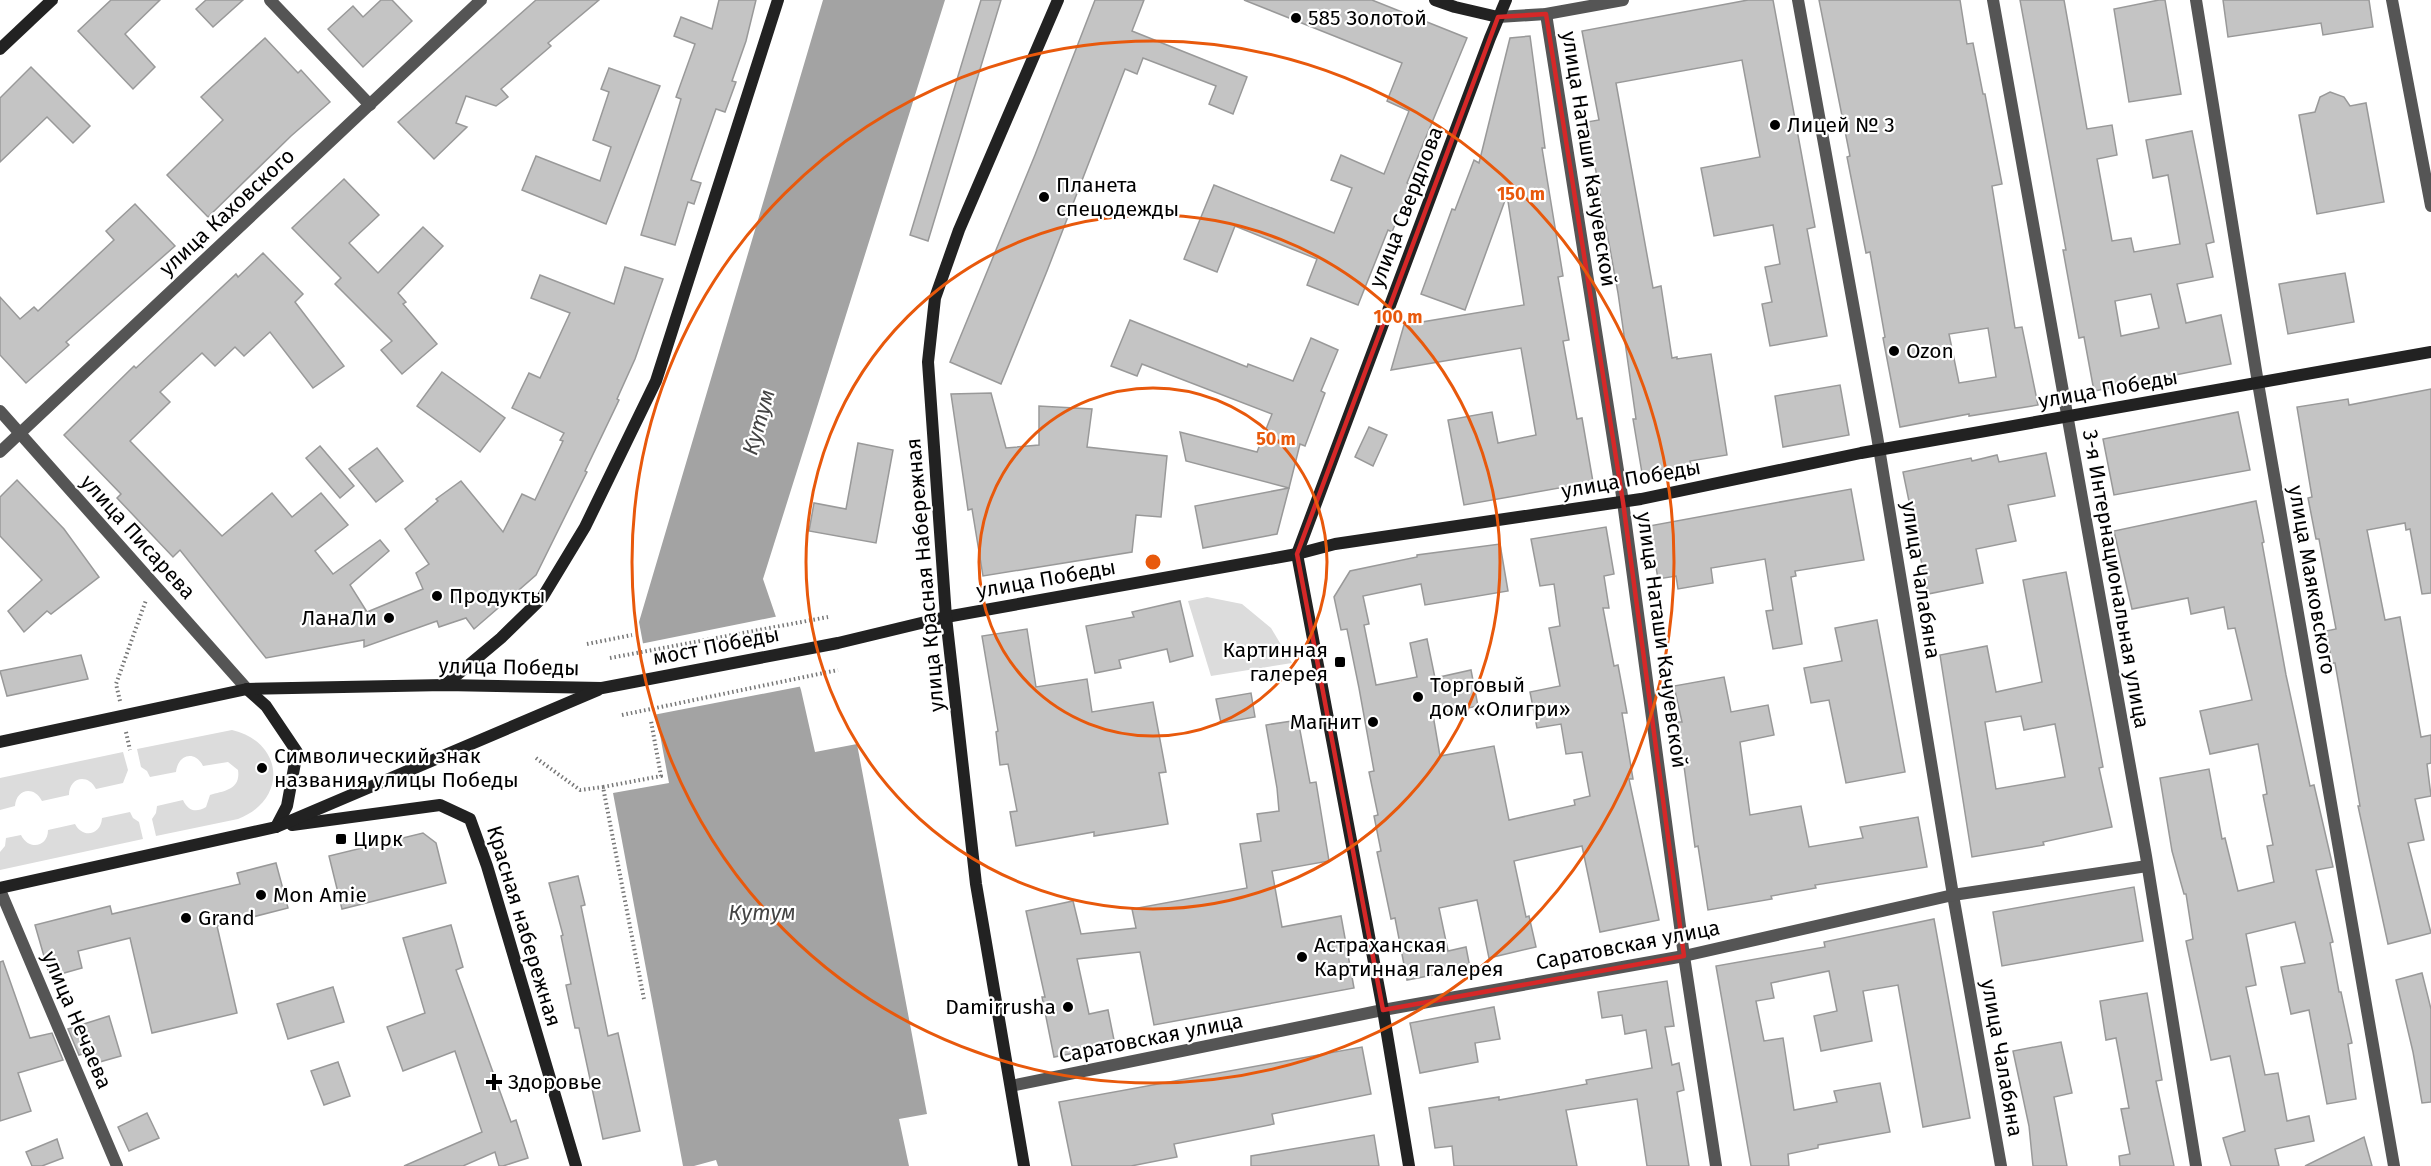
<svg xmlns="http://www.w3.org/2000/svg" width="2431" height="1166" viewBox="0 0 2431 1166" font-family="'Fira Sans',sans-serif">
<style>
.green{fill:#dcdcdc}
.water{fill:#a3a3a3}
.pier{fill:#fff}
.building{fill:#c4c4c4;stroke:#999;stroke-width:1.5;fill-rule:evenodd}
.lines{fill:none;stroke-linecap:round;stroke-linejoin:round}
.path{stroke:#777;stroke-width:4;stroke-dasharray:1.5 3;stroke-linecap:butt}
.street{stroke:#555;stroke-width:12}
.secondary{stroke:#222;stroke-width:12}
.marked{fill:none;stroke:#d62828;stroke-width:4.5;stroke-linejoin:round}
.ring{fill:none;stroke:#e8590c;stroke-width:3}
.poi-dot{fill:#000;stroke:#fff;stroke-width:2}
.labels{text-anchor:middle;stroke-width:4.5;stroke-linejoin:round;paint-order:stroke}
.poi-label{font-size:21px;fill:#000;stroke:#fff;text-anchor:start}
.street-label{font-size:21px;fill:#000;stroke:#fff}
.water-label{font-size:22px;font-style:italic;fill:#444;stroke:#fff}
.centre{fill:#e8590c;stroke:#fff;stroke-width:3}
.ring-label{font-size:18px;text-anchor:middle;font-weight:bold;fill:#e8590c;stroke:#fff;stroke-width:4.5;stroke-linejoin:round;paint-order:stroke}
</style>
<rect width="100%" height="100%" fill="#fff"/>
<g class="green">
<polygon points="1207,597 1242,604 1271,628 1292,663 1211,676 1188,601"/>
<path d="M232,730C284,742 288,800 238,819L156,836L152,819L156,813L157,806L183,800C188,811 196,813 206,807L210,795C224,791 241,790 238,770L228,762L203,766C195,750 178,754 176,772L150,777L147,771L141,767L137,749Z"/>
<path d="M123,752L128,770L123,783L96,789C88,773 69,777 69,795L42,801C34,785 16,789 15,806L0,810V778Z"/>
<path d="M130,812L133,818L139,822L143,839L0,870V852L5,846L6,838L21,835C29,851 48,847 48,830L75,824C83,839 101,835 102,818Z"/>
</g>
<polygon class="water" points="823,0 945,0 763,579 801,690 815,752 857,744 927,1114 899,1119 909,1166 718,1166 716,1160 694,1166 683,1166 613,793 669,783 639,622"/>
<polygon class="pier" points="779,616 803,686 653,715 640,644"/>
<g class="building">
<polygon points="111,0 160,0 125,34 155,67 133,89 78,31"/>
<polygon points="206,0 243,0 213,27 196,9"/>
<polygon points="381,0 392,0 412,21 363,67 328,29 353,6 363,17"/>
<polygon points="536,0 599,0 548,43 551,46 501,89 508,97 496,106 466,96 456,123 467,127 434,159 398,122"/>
<polygon points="719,0 756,0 746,41 732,81 736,82 725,112 716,109 691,180 701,183 694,204 688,202 675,245 641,235 681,99 676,97 695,44 674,36 681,17 712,29"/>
<polygon points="981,0 1001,0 928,241 910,235"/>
<polygon points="1095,0 1144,0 1132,31 1247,77 1233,114 1209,104 1216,86 1143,58 1137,74 1125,69 1047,271 1001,384 950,362 1035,155"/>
<polygon points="1244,0 1372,0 1467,38 1407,183 1411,185 1392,232 1388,230 1358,305 1307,285 1317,259 1235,226 1217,272 1184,259 1214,185 1334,233 1352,188 1331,180 1341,155 1384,174 1409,111 1387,101 1402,63"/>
<polygon points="1748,0 1773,0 1815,227 1807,229 1827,336 1770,346 1762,304 1772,302 1765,267 1780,264 1773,225 1714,236 1701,168 1760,157 1742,60 1616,83 1653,288 1661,286 1672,358 1677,357 1677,359 1711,354 1727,455 1690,461 1691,465 1642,473 1633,419 1636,419 1618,293 1587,122 1599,120 1582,31"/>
<path d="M1819,0H1960L1967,44L1973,43L1983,94H1985L2002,184L1992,186L2015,328L2022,327L2038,405L1969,416V414L1900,427L1883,338L1885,337L1870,252L1866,253L1847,157L1850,156ZM1988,328L1996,377L1959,383L1949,334Z"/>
<path d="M2020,0H2064L2087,129L2112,125L2117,155L2097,159L2112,241L2131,238L2134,252L2180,244L2168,175L2153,178L2146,140L2192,131L2214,242L2206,244L2213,277L2177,284L2186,323L2221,315L2231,364L2094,391L2084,337L2079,338L2063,250H2066ZM2151,294L2159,328L2121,336L2115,301Z"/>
<polygon points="2159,0 2165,0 2181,94 2129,102 2114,9"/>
<polygon points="2223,0 2369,0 2373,27 2323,35 2321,23 2228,37"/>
<polygon points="1530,36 1545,148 1542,148 1563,276 1558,277 1569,340 1563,341 1577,419 1582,418 1593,482 1464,505 1448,420 1492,412 1498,443 1536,435 1521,348 1391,370 1404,325 1524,305 1507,195 1465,310 1421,294 1452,209 1455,210 1474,160 1479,163 1510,38"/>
<polygon points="265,38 298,73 301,70 330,102 291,136 208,217 167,175 223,120 201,97"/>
<polygon points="31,67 90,126 73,143 47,117 0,162 0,98"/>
<polygon points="609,68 660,86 606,224 522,190 536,156 600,181 611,147 593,140 609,92 601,89"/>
<polygon points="2330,92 2344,97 2350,106 2366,103 2384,202 2317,214 2299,115 2315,112 2320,97"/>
<polygon points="344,179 379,215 349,243 378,273 423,227 443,246 398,293 406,302 403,304 437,344 402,374 381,350 392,341 335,284 341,278 292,228"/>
<polygon points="135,204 175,246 66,342 69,345 26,383 0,355 0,297 20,319 34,307 38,311 114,240 106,231"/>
<polygon points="263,253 303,294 295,302 344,366 313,388 270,332 244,356 235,347 215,366 202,353 160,392 170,402 130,441 222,536 272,493 292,517 321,493 348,525 315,551 333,574 380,540 389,551 350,585 367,612 423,589 416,573 429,564 405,529 438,501 436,499 461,481 503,532 522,494 535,500 563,441 560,440 564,433 512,408 529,373 540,378 570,313 531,298 540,275 614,304 625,267 663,279 635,359 617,399 619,400 585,471 587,472 536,575 474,629 466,618 439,627 437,621 364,647 364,640 266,658 180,550 173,557 117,498 121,494 64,435 134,366 136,368 236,274 238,277"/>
<polygon points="2345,273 2354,322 2288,334 2279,284"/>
<polygon points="1130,320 1247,367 1248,364 1293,381 1311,338 1338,350 1321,391 1325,393 1305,446 1300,444 1289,488 1186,461 1180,432 1257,452 1272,414 1142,364 1137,376 1111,366"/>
<polygon points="442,372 505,418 480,452 417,406"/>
<polygon points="1840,385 1849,435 1783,447 1775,396"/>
<polygon points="2431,389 2431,593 2422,594 2410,529 2406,530 2405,523 2367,530 2385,620 2400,617 2421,737 2431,735 2431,763 2427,764 2431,796 2415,799 2424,840 2408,843 2431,933 2388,944 2358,806 2360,806 2335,663 2332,663 2326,631 2336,629 2319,539 2316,539 2308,498 2312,497 2297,407 2348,399 2349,405"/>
<polygon points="991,393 1006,448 1039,445 1039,406 1092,409 1087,447 1167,456 1161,517 1136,515 1132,552 983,576 972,509 968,510 951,394"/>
<polygon points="2238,412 2250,470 2114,495 2103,439"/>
<polygon points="1369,427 1387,435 1373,466 1355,457"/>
<polygon points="858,443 893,450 876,543 809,531 814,503 846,509"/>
<polygon points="320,446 354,486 340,498 306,458"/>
<polygon points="377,448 403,481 376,502 349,469"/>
<polygon points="2046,453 2055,496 2008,505 2016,541 1976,549 1983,583 1928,594 1903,472 1971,458 1972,461 1997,455 1999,462"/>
<polygon points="17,480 64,529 99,577 51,614 47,611 24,632 8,611 42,580 0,536 0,497"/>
<polygon points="1289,488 1277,534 1203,548 1195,506"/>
<polygon points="1851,489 1864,560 1795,571 1796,576 1791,577 1802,644 1773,649 1766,611 1773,610 1765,559 1711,568 1713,583 1678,589 1676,576 1658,579 1649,526"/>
<polygon points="2256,501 2264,542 2262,543 2286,675 2310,786 2314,785 2333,867 2316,870 2333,942 2330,943 2339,992 2341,992 2352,1043 2348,1044 2356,1099 2327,1104 2309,1010 2291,1014 2281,967 2305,963 2295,922 2246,934 2256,985 2246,987 2265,1075 2278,1073 2287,1121 2309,1116 2314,1141 2275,1149 2279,1166 2231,1166 2223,1138 2245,1131 2230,1056 2211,1060 2186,941 2193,939 2186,894 2184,894 2172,851 2160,778 2209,769 2222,839 2225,838 2238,891 2274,882 2267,846 2273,845 2263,795 2267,794 2258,744 2210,754 2200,711 2252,700 2235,628 2228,629 2224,607 2191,614 2188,598 2132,609 2114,531"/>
<polygon points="1606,527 1614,574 1604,576 1609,608 1603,608 1614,666 1618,665 1627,713 1622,713 1633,779 1629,779 1659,920 1600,932 1582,846 1514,861 1526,917 1529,916 1536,947 1489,958 1477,900 1439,908 1448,951 1466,947 1470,968 1407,980 1395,918 1391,919 1377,852 1381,851 1374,816 1378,815 1369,772 1374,771 1359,688 1347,629 1341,630 1334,597 1350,571 1417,557 1417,555 1500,544 1508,591 1425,605 1421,584 1363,596 1369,624 1364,625 1376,685 1417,677 1410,643 1427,639 1435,678 1471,670 1478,706 1433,715 1440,756 1494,746 1509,820 1575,805 1574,800 1590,796 1582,752 1566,754 1561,724 1537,728 1530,692 1560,686 1549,628 1560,626 1554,584 1540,586 1531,539"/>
<path d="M2066,572L2103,767L2099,768L2112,827L2043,842L2044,845L1972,857L1940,655L1987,646L1996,692L2042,682L2023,580ZM2021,716L2024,730L2055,724L2065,777L1996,789L1985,722Z"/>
<polygon points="1180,601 1193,656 1170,662 1167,649 1119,660 1121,668 1095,673 1086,626 1134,617 1132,612"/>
<polygon points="1877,620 1905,772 1846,783 1829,700 1811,703 1804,668 1842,661 1835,628"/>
<polygon points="1027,629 1036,687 1087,679 1092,712 1153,702 1166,772 1159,773 1168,824 1094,836 1094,832 1016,846 1010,812 1017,811 1008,764 1000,765 996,732 998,731 982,636"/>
<polygon points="81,655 88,679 7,696 0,671"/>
<polygon points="1724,677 1731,712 1768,705 1774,735 1740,742 1750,815 1801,806 1809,847 1863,838 1860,827 1918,817 1927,867 1815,885 1816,888 1771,896 1772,899 1708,910 1698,846 1695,847 1678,722 1682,722 1674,686"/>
<polygon points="1251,693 1255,717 1221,723 1216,699"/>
<polygon points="1298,720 1310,783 1316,782 1329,861 1272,871 1282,927 1341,916 1354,988 1154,1025 1140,952 1077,959 1089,1014 1108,1010 1115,1045 1054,1057 1042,997 1045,997 1026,911 1073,901 1081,934 1136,928 1132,909 1247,888 1240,844 1261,841 1257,814 1279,811 1277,788 1266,725"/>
<polygon points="423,833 436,843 446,883 342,909 329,856"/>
<polygon points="276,863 288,908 217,926 237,1013 152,1033 130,938 78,951 82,968 50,977 35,925 110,906 112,914 240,884 237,873"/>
<polygon points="578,876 585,905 581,906 608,1036 618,1033 640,1131 603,1139 579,1028 575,1028 566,985 571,984 561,936 563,935 549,883"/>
<polygon points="2134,887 2143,941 2002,966 1993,912"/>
<polygon points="1934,919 1970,1118 1923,1127 1898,985 1863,991 1872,1041 1821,1051 1814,1016 1837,1011 1829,971 1771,983 1774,998 1756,1001 1764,1041 1783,1038 1794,1110 1837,1102 1834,1091 1880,1083 1890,1132 1818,1145 1818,1148 1788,1154 1789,1166 1751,1166 1716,966 1825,947 1824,942"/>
<polygon points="451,925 463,967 456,970 511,1122 516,1120 528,1158 503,1166 499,1166 495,1152 463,1166 404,1166 482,1132 455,1051 403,1071 387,1027 425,1013 403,938"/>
<polygon points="3,961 30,1038 52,1033 63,1060 18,1073 31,1111 0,1121 0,962"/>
<polygon points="2422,973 2431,1009 2431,1102 2422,1103 2413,1052 2396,980"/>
<polygon points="1667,981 1674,1026 1665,1027 1672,1065 1679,1063 1684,1090 1677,1092 1689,1166 1647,1166 1637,1099 1566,1110 1577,1166 1454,1166 1452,1146 1435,1148 1429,1108 1499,1097 1499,1100 1587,1084 1586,1080 1652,1068 1646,1030 1625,1034 1622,1015 1602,1018 1598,992"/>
<polygon points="333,987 344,1022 288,1039 277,1004"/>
<polygon points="2147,993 2162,1080 2156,1081 2174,1166 2120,1166 2119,1156 2130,1154 2121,1109 2129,1108 2116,1038 2106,1040 2100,1001"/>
<polygon points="1494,1007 1500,1039 1475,1043 1478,1062 1420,1073 1410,1023"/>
<polygon points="109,1016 121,1056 89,1065 86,1053 79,1055 68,1029"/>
<polygon points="2061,1042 2072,1093 2054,1097 2067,1166 2033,1166 2029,1126 2013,1051"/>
<polygon points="1362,1047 1371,1094 1272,1114 1274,1124 1174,1144 1177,1157 1131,1166 1072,1166 1059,1102"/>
<polygon points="338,1062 350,1096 324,1105 311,1071"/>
<polygon points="147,1113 159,1138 129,1151 118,1127"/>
<polygon points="1374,1135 1379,1166 1251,1166 1251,1156"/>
<polygon points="2364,1137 2372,1166 2305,1166"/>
<polygon points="57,1139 63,1158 42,1166 32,1166 26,1152"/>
</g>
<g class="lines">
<g class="path">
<polyline points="587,644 632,635"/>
<polyline points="610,658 828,617"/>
<polyline points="120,701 116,684 146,600"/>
<polyline points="622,715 838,670"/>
<polyline points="126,732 130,750"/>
<polyline points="536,758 580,790 603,787"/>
<polyline points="644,999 603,787 661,776 651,721"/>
</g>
<g class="street">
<polyline points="270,0 370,105"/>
<polyline points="1798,0 1877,436 1953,895 2001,1166"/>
<polyline points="1993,0 2146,856 2196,1166"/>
<polyline points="2196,0 2258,383 2394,1166"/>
<polyline points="2392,0 2431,206"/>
<polyline points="1546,14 1623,502 1684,956 1716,1166"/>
<polyline points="1498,17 1546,14 1623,0"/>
<polyline points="0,411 247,689"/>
<polyline points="0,452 481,0"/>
<polyline points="0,890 117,1166"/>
<polyline points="1011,1086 1383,1010 1684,956 1953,895 2147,866"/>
</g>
<g class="secondary">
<polyline points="1435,0 1455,7 1498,17"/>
<polyline points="0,49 52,0"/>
<polyline points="445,685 501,638 542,598 585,527 656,381 778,0"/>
<polyline points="247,689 266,706 297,752 287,806 276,827"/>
<polyline points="0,742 247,689 445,685 602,688 838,643 946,617 1297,554 1335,544 1641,499 1861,453 2431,352"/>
<polyline points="292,825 440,805 470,819 487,866 576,1166"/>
<polyline points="0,888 276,827 598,690"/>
<polyline points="1024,1166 976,884 946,617 928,362 935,298 959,230 1058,0"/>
<polyline points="1409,1166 1383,1010 1297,554 1490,38 1506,0"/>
</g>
</g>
<path class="marked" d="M1546,14L1623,502L1684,956L1383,1010L1297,554L1498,17Z"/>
<g class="ring">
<circle cx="1153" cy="562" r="174"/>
<circle cx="1153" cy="562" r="347"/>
<circle cx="1153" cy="562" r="521"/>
</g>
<g class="poi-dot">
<circle cx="1296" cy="18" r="6"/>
<circle cx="1775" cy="125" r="6"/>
<circle cx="1044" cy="197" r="6"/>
<circle cx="1894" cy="351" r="6"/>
<circle cx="437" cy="596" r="6"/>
<circle cx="389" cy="618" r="6"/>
<rect x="1334" y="656" width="12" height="12" rx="3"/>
<circle cx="1418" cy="697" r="6"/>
<circle cx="1373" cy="722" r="6"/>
<circle cx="262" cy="768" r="6"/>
<rect x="335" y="833" width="12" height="12" rx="3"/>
<circle cx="261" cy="895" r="6"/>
<circle cx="186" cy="918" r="6"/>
<circle cx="1302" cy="957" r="6"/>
<circle cx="1068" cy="1007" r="6"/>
<path d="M491 1073h6v6h6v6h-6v6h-6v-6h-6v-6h6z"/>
</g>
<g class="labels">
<g class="poi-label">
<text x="1308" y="25">585 Золотой</text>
<text x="1787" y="132">Лицей № 3</text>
<text x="1056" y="192">Планета<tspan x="1056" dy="24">спецодежды</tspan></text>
<text x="1906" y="358">Ozon</text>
<text x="449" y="603">Продукты</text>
<text x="377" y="625" text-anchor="end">ЛанаЛи</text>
<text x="1328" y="657" text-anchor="end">Картинная<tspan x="1328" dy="24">галерея</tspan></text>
<text x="1430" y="692">Торговый<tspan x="1430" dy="24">дом «Олигри»</tspan></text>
<text x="1361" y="729" text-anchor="end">Магнит</text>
<text x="274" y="763">Символический знак<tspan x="274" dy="24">названия улицы Победы</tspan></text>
<text x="353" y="846">Цирк</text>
<text x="273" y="902">Mon Amie</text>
<text x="198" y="925">Grand</text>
<text x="1314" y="952">Астраханская<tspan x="1314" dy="24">Картинная галерея</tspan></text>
<text x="1056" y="1014" text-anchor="end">Damirrusha</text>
<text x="508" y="1089">Здоровье</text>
</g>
<g class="street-label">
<text transform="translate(1589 159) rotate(81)" y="7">улица Наташи Качуевской</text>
<text transform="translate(1406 207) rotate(-69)" y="7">улица Свердлова</text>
<text transform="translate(227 212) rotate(-43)" y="7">улица Каховского</text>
<text transform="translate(2108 389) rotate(-10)" y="7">улица Победы</text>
<text transform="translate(1631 479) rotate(-10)" y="7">улица Победы</text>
<text transform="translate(138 537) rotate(48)" y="7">улица Писарева</text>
<text transform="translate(925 575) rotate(-95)" y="7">улица Красная Набережная</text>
<text transform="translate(1046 579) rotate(-10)" y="7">улица Победы</text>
<text transform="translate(2116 579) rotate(80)" y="7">3-я Интернациональная улица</text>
<text transform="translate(1921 580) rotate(81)" y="7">улица Чалабяна</text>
<text transform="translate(2312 580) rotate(80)" y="7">улица Маяковского</text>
<text transform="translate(1662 640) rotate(82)" y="7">улица Наташи Качуевской</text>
<text transform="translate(716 646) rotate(-11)" y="7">мост Победы</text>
<text transform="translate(509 667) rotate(1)" y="7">улица Победы</text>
<text transform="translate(524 926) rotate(73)" y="7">Красная набережная</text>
<text transform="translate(1628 945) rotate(-11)" y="7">Саратовская улица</text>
<text transform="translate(77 1020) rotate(67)" y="7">улица Нечаева</text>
<text transform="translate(1151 1038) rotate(-11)" y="7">Саратовская улица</text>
<text transform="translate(2002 1058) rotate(80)" y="7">улица Чалабяна</text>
</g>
<g class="water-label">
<text transform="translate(758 422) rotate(-74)" y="8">Кутум</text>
<text x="762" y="920">Кутум</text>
</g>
</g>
<circle cx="1153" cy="562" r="9" class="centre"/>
<g class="ring-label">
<text x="1521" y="200">150 m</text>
<text x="1398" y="323">100 m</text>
<text x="1276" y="445">50 m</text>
</g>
</svg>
